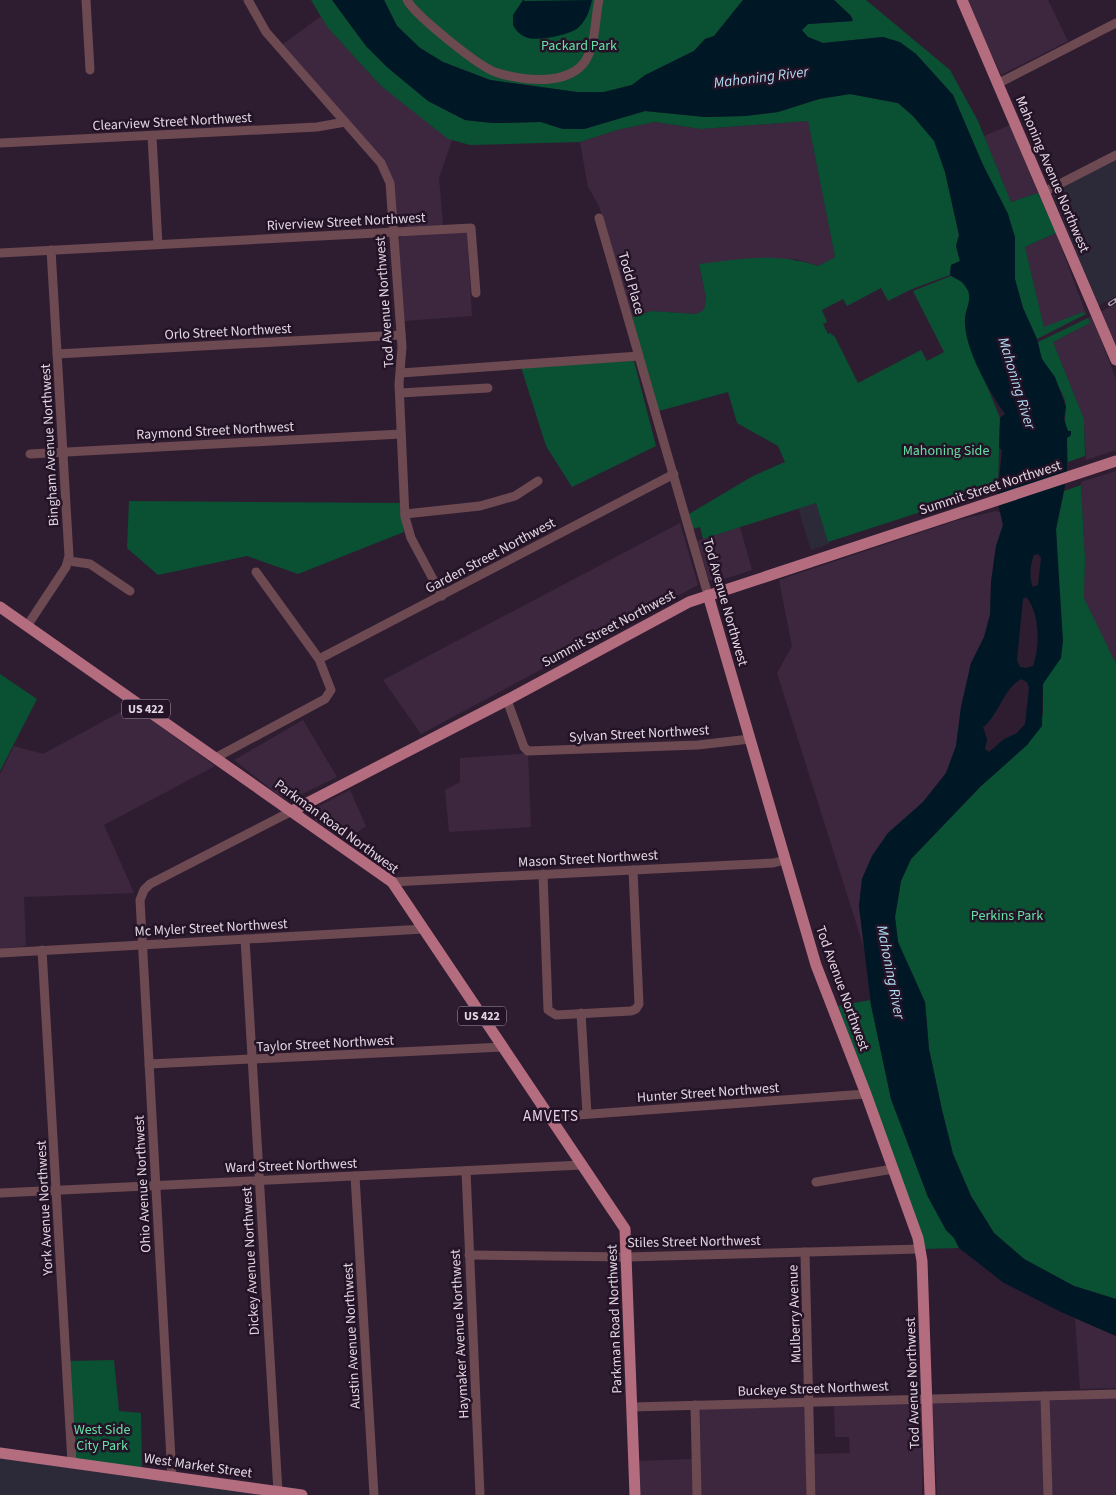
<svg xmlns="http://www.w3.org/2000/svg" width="1116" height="1495" viewBox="0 0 1116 1495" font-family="'Source Sans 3',sans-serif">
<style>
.built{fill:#3d273f}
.industrial{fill:#2c2939}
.green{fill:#0a5033}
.water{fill:#001825;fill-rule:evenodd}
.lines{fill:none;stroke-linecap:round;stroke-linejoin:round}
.minor{stroke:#6d4952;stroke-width:9}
.major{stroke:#b46c7f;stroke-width:11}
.rail-casing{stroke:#aea1af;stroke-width:4}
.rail{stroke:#241326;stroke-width:2;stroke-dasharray:5.5;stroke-linecap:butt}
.labels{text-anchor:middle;stroke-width:5;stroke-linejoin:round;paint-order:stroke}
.shield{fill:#241326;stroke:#a89caa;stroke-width:1}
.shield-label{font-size:12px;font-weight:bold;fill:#e1d6e2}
.park-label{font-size:14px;fill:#64e0a4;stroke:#241326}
.street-label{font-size:14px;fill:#e1d6e2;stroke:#241326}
.water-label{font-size:15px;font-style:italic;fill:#afdbf2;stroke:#241326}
.neighbourhood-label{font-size:15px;letter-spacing:1px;fill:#e9d2eb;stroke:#241326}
</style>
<rect width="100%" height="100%" fill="#2e1d30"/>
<g class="built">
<polygon points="966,0 1048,0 1068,41 1001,75"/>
<polygon points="321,16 328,28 381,86 452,140 439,178 443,225 408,227 397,221 392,178 384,161 282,45"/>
<polygon points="808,121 835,257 818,266 796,259 699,265 706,298 704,310 696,314 652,311 632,317 599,206 588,187 580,142 617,130 655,122 701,129"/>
<polygon points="1010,125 1038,193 1011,202 984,136"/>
<polygon points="467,231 472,316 404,321 398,240 403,235"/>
<polygon points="1056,233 1086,314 1083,312 1044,328 1025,247"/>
<polygon points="1116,304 1116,346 1100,312"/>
<polygon points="1092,316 1116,379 1116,450 1086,460 1084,419 1053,342 1090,323 1088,318"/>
<polygon points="1116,471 1116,666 1084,598 1085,558 1081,482"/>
<polygon points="996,511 1001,513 1003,525 996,546 991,582 990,614 984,637 971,663 961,707 956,746 946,773 923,802 888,833 872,856 862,879 859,906 864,948 777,673 792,646 779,580 958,520"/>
<polygon points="680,523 698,585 421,734 383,680"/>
<polygon points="740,527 752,570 718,581 709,580 697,541"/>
<polygon points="129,704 215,766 104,825 134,893 24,897 26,946 0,949 0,774 14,746 43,754 126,709"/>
<polygon points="303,720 337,777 296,797 287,798 280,796 234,760"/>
<polygon points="528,751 531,827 449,832 445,790 460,782 460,758 520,754"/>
<polygon points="350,790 366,826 346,840 315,821 313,815 317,807"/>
<polygon points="1075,1318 1116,1336 1116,1388 1080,1389"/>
<polygon points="1116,1397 1116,1495 937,1495 935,1448 930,1406 932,1403"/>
<polygon points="918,1402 923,1408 922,1495 816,1495 814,1454 850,1453 849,1437 835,1437 834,1404"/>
<polygon points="805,1406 807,1495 701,1495 700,1408"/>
<polygon points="692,1459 693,1495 639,1495 638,1461"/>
</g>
<g class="industrial">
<polygon points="1116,158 1116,296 1098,306 1053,195 1056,190"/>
<polygon points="816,503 829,544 811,550 798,508"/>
<polygon points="0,1453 277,1495 0,1495"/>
</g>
<g class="green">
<path d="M311,0H332L366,46L387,67L428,101L465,120L492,123L541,122L563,129H584L645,111L705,117L745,116L778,112L819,99L850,94L898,103L913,116L935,141L945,172L959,235L956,246L960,261L951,265L950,275L912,289L888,301L881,288L847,306L843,299L822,310L827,322L823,324L828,334L830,333L835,337L858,383L921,350L927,361L944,352L913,291L951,276L962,282L969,291V303L965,319L969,342L1000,418L998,487L828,542L816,503L703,539L700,527L693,529L689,514L753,476L785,462L778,446L737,423L728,392L659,411L632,317L652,311L696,314L704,310L706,298L699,264C742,259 776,252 818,266L835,257L808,121L701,129L655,122L617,130L580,142L470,145L448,139L381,86L328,28Z"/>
<polygon points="384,0 743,0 714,36 705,39 694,51 646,75 632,85 604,92 577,92 490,80 443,62 420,48 397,26"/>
<polygon points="834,0 866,0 950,70 978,121 1011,202 1038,193 1056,233 1025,247 1044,327 1083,312 1086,314 1037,339 1023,308 1015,279 1008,214 983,165 953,95 916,54 900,43 883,37 823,43 808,37 801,30 808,24 852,21 851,16"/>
<path d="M1088,318L1090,323L1053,342L1084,419L1085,456L1068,462L1067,438L1071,435C1062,427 1066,415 1066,406C1065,392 1049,373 1043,361C1040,356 1039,349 1038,342Z"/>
<polygon points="634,361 656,446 572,487 546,446 520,364"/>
<polygon points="1081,485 1085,558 1084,598 1116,664 1116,1299 1074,1286 1024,1259 994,1233 971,1196 953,1154 942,1110 929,1049 925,1002 898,942 895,917 901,881 911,859 980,787 1027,745 1043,714 1043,684 1058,582 1056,529 1064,491"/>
<polygon points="129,501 400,503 404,532 298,574 247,556 158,575 127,548"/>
<polygon points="0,674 37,699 0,771"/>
<polygon points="870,1000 891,1099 928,1197 946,1230 954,1238 959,1248 925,1249 838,1006"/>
<polygon points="114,1360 119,1411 141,1413 142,1473 72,1463 66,1361"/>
</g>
<g class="water">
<path d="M332,0H384L397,26L420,48L443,62L490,80L577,92H604L632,85L645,75L694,51L705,39L714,36L743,0H834L851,16L853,21L808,24L802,30L808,37L823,43L883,37L900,42L916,54L953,95L983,165L1008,214L1015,237V279L1023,308L1037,339L1042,359L1055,377L1066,407L1064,419L1068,431H1071V435L1067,438V476L1056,529L1063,641L1061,658L1043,684L1042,726L1027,745L980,787L911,859L901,881L895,917L898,942L925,1002L929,1049L942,1110L953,1154L971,1196L994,1233L1024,1259L1074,1286L1116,1299V1336L1061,1312L1004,1283L959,1248L954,1238L946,1230L928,1197L891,1099L871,1005L859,906L862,879L872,856L888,833L923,802L946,773L956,746L961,707L971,663L984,637L990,615L991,582L996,546L1003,525L997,499L1002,450L999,448L1000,418L1005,414C989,392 963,346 965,319C965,309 973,299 967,289C963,281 957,279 950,275L951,265L960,261L956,246L959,235L945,172L934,141L913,116L898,103L850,94L819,99L778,112L745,116L705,117L645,111L584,129H563L541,122L492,123L465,120L428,101L387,67L366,46ZM1038,554L1041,558L1038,585L1033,587C1029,578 1030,565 1034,555ZM1026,597C1040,612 1040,647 1033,666L1026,668L1020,667L1017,660L1023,599ZM1021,679L1027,682L1029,688L1025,724L1017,733L1004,739L989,752L985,749L987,739L983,727C1000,714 1002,690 1021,679Z"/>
<path d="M523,0L525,1L592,0C590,10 586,21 578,28C570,35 538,41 528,38C521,36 516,31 513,25V15Z"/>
</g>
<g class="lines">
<g class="minor">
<polyline points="86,0 90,70"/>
<polyline points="248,0 266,32 381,163 390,183 402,347 399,384 405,517 411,538 442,596"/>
<path d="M407,0C415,15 481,69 498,73C521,80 559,85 579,68C597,53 594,21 599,0"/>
<polyline points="997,84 1116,23"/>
<polyline points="152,137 158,244"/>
<polyline points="0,143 317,127 345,122"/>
<polyline points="1044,192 1116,155"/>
<polyline points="599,218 708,595"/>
<polyline points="0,253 471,228 476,293"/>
<polyline points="57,354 401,335"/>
<polyline points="401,373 639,356"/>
<polyline points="400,393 488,388"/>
<polyline points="30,454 401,434"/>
<polyline points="405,514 480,506 515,496 538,481"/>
<polyline points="69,561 90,564 130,591"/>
<polyline points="27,626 66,567 69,556 51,250"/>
<polyline points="319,659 674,474"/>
<polyline points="507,700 524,747 528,751 698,745 750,739"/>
<polyline points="215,758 325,699 331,690 319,659 256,572"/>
<polyline points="543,874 548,1010 556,1015 631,1011 636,1009 639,1004 633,870"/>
<polyline points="392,882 773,863 785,860"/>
<polyline points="245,939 278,1492"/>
<polyline points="42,950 72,1463"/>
<polyline points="0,953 424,929"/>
<polyline points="581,1013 587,1114"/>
<polyline points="149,1064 503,1047"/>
<polyline points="550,1117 866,1094"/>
<polyline points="466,1171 480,1495"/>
<polyline points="355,1176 374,1495"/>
<polyline points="816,1182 893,1169"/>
<polyline points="0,1193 583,1165"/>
<polyline points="805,1252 811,1495"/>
<polyline points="469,1255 628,1257 920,1249"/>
<polyline points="1045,1396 1048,1495"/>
<polyline points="695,1405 697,1495"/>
<polyline points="632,1407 1116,1394"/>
<polyline points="172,1477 140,900 144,890 150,884 292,811"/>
</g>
<g class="major">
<polyline points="962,0 1116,360"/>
<polyline points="708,595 816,965 866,1094 918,1238 922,1261 930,1495"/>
<polyline points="0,607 392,882 625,1229 635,1495"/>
<polyline points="292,811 507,700 689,602 1116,461"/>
<polyline points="0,1453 302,1495"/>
</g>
<g class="rail-casing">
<polyline id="rail" points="1110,304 1116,300"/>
</g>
<use href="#rail" class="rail"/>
</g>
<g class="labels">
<g class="shield">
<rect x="122" y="699.5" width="48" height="19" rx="4"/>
<rect x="458" y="1006.5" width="48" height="19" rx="4"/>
</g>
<g class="shield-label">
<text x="146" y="713">US 422</text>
<text x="482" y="1020">US 422</text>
</g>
<g class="park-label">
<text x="579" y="50">Packard Park</text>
<text x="946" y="455">Mahoning Side</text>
<text x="1007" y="920">Perkins Park</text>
<text x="102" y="1434">West Side<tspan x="102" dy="16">City Park</tspan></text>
</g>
<g class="street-label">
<text transform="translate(172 121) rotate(-3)" y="5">Clearview Street Northwest</text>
<text transform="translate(1053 174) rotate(67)" y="5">Mahoning Avenue Northwest</text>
<text transform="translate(346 221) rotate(-3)" y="5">Riverview Street Northwest</text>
<text transform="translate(632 283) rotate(74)" y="5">Todd Place</text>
<text transform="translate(384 302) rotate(-94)" y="5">Tod Avenue Northwest</text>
<text transform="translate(228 331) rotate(-3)" y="5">Orlo Street Northwest</text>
<text transform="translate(215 430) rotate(-3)" y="5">Raymond Street Northwest</text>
<text transform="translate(49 445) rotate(-93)" y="5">Bingham Avenue Northwest</text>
<text transform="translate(990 487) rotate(-18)" y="5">Summit Street Northwest</text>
<text transform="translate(490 555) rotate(-28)" y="5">Garden Street Northwest</text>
<text transform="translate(726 602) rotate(74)" y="5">Tod Avenue Northwest</text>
<text transform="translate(608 628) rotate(-28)" y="5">Summit Street Northwest</text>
<text transform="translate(639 733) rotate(-3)" y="5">Sylvan Street Northwest</text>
<text transform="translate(337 826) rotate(36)" y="5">Parkman Road Northwest</text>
<text transform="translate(588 858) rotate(-3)" y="5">Mason Street Northwest</text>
<text transform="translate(211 927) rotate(-3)" y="5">Mc Myler Street Northwest</text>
<text transform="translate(843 988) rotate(70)" y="5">Tod Avenue Northwest</text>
<text transform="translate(325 1043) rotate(-3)" y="5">Taylor Street Northwest</text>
<text transform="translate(708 1092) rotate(-4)" y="5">Hunter Street Northwest</text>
<text transform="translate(291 1165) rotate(-2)" y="5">Ward Street Northwest</text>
<text transform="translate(142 1184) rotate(-93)" y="5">Ohio Avenue Northwest</text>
<text transform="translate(44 1208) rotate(-93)" y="5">York Avenue Northwest</text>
<text transform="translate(694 1241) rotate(-1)" y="5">Stiles Street Northwest</text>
<text transform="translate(250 1261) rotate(-93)" y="5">Dickey Avenue Northwest</text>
<text transform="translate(794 1314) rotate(-92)" y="5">Mulberry Avenue</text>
<text transform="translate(614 1319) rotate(-92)" y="5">Parkman Road Northwest</text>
<text transform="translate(459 1334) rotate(-93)" y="5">Haymaker Avenue Northwest</text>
<text transform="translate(351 1336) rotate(-93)" y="5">Austin Avenue Northwest</text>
<text transform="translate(912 1383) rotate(-92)" y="5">Tod Avenue Northwest</text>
<text transform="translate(813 1388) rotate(-2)" y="5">Buckeye Street Northwest</text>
<text transform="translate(198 1465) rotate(8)" y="5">West Market Street</text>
</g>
<g class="water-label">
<text transform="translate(761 77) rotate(-7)" y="5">Mahoning River</text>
<text transform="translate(1017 383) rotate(73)" y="5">Mahoning River</text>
<text transform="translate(891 972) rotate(79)" y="5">Mahoning River</text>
</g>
<g class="neighbourhood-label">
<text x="551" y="1121">AMVETS</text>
</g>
</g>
</svg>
